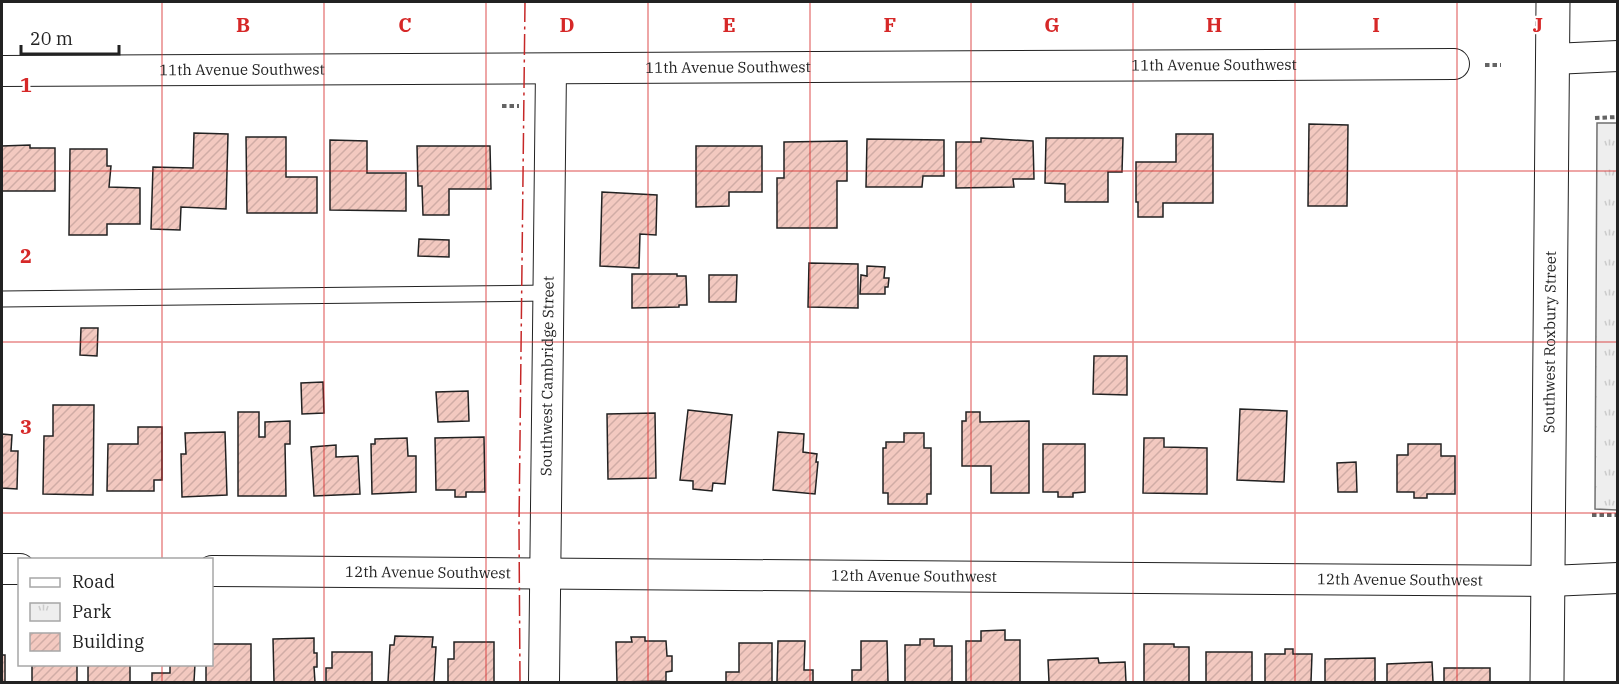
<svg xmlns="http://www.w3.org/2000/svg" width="1619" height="684" viewBox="0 0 1619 684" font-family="'IBM Plex Serif',serif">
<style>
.park{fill:url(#park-tufts);stroke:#6f6f6f;stroke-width:1.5}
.building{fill:url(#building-hatch);stroke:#222;stroke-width:1.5}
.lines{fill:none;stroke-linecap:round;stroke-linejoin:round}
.lane-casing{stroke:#222;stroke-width:17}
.street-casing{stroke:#222;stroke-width:32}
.secondary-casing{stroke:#222;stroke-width:35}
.path{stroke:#646464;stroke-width:4;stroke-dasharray:4.5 3;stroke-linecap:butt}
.lane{stroke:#fff;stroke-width:15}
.street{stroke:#fff;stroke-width:30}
.secondary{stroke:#fff;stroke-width:33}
.power{stroke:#c62828;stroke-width:1.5;stroke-dasharray:21 4.5 3 4.5;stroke-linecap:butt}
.grid{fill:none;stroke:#d62828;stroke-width:1.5;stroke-opacity:0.55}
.labels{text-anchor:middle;stroke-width:4.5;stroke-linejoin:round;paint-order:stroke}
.street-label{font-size:15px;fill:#222;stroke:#fff}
.grid-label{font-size:20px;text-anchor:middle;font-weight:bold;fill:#d62828;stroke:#fff;stroke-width:4.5;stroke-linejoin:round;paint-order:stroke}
</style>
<defs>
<pattern id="park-tufts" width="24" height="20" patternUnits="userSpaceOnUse" patternTransform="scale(1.5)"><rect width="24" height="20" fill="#eee"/><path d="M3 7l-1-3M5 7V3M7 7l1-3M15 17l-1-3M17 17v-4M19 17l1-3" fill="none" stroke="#ccc"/></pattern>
<pattern id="building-hatch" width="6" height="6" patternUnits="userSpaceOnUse" patternTransform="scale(1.5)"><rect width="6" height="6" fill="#f3c9c0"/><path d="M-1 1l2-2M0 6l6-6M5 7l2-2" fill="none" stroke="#d0aca5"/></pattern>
</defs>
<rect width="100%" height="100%" fill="#fff"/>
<polygon class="park" points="1597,123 1617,123 1617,510 1595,509"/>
<g class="building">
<polygon points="1309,124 1348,125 1347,206 1308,206"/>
<polygon points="194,133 228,134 226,209 181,207 180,230 151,229 153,167 193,168"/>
<polygon points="1176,134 1213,134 1213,203 1163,203 1163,217 1138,217 1138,202 1136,202 1136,162 1176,162"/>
<polygon points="246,137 286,137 286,177 317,177 317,213 247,213"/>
<polygon points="981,138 1033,141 1034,179 1013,179 1014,187 956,188 956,142 981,142"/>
<polygon points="1046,138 1123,138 1122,172 1108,172 1108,202 1065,202 1065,184 1045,183"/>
<polygon points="867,139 944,140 944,176 923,176 922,187 866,187"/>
<polygon points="330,140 367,141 367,173 406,173 406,211 330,210"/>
<polygon points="847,141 847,181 837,181 837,228 777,228 777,178 784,178 784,142"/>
<polygon points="30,145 30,148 55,148 55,191 2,191 2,146"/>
<polygon points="417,146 490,146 491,189 449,189 449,215 423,215 422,186 418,186"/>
<polygon points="696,146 762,146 762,192 729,192 729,206 696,207"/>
<polygon points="70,149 107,149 107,166 111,166 109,187 140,188 140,224 107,224 107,235 69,235"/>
<polygon points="602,192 657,195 656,235 640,234 639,268 600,266"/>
<polygon points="419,239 449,240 449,257 418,256"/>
<polygon points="809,263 858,264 858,308 808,307"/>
<polygon points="867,266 885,267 884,278 889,278 888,287 885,287 885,294 860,294 861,275 867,276"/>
<polygon points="632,274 677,274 677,276 686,276 687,305 679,305 679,307 632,308"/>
<polygon points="709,275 737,275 736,302 709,302"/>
<polygon points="81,328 98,328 97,356 80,355"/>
<polygon points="1094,356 1127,356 1127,395 1093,394"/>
<polygon points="323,382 324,413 302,414 301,383"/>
<polygon points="468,391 469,421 438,422 436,392"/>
<polygon points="53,405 94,405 93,495 43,494 44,436 53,436"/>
<polygon points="1240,409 1287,411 1284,482 1237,480"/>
<polygon points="688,410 732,415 725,484 713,483 712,491 693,489 693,481 680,480"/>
<polygon points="238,412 259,412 259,437 265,437 265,422 290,421 290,444 285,444 286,496 238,496"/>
<polygon points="966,412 980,412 980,422 1029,421 1029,493 991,493 991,466 962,466 962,421 966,421"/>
<polygon points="655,413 656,478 608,479 607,414"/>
<polygon points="138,427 162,427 162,480 154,480 154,491 107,491 108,444 138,444"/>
<polygon points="225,432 227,495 182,497 181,454 186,454 185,433"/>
<polygon points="778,432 804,434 803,452 817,454 816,462 818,462 815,494 773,490"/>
<polygon points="904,433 924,433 924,448 931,448 931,494 927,494 927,504 888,504 888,493 883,493 883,448 886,448 886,442 904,442"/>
<polygon points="2,434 12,435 11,451 18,451 17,489 2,488"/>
<polygon points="484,437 485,492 466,492 466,497 455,497 455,490 436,490 435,438"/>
<polygon points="407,438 408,456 416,456 416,492 372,494 371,444 375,444 375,439"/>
<polygon points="1144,438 1164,438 1164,447 1207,448 1207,494 1143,493"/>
<polygon points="1043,444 1085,444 1085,492 1073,493 1073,497 1058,497 1058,492 1043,492"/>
<polygon points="1408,444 1441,444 1441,456 1455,456 1455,494 1427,494 1427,498 1414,498 1414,492 1397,492 1397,455 1408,455"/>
<polygon points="336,445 336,457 358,456 360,494 314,496 311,447"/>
<polygon points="1356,462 1357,492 1338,492 1337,463"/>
<polygon points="1005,630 1005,640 1020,640 1020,682 966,682 966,641 981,641 981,631"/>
<polygon points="395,636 433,637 432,647 436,647 434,682 388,682 390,645 394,645"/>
<polygon points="631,637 645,637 645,641 666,641 667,656 672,656 672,671 666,672 666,681 617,682 616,642 632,642"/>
<polygon points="314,638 314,653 317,653 317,667 314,667 315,682 274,682 273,639"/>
<polygon points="920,639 934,639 934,646 952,646 952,682 905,682 905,645 920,645"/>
<polygon points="778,641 805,641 804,670 813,670 813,682 777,682"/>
<polygon points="861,641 887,641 888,682 852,682 852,670 861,670"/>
<polygon points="454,642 494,642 494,682 448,682 448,659 454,659"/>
<polygon points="739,643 772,643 772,682 726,682 726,672 739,672"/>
<polygon points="212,644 251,644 251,682 206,682 206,664 212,664"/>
<polygon points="1144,644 1174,644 1174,647 1189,647 1189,682 1144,682"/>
<polygon points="1285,649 1293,649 1293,654 1312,654 1311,682 1265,682 1265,654 1285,654"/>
<polygon points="332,652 372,652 372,682 326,682 326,668 332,668"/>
<rect x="1206" y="652" width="46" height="30"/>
<rect x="2" y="655" width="3" height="27"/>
<polygon points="1098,658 1099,663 1125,662 1126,682 1049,682 1048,660"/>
<polygon points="1375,658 1375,682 1325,682 1325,659"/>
<polygon points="1432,662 1433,682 1387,682 1387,664"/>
<rect x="32" y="664" width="45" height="18"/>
<rect x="88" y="664" width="42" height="18"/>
<polygon points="170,664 195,664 194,682 152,682 152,673 170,673"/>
<rect x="1444" y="668" width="46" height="14"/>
</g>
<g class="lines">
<g class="lane-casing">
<polyline id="lane" points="2,299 549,293"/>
</g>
<g class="street-casing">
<g id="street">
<polyline points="1553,59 1618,56"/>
<path id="s1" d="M2,71L1454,64"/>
<polyline points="2,569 20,569"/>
<path id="s2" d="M212,571L1550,581L1618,578"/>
<path id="s3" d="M544,682L551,69"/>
</g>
</g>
<g class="secondary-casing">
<g id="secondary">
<path id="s4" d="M1547,682L1553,2"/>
</g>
</g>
<g class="path">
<polyline points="1485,65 1501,65"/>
<polyline points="502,106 519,106"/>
<polyline points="1595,118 1618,117"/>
<polyline points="1592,515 1618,515"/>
</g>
<use href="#lane" class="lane"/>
<use href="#street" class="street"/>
<use href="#secondary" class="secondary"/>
<polyline class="power" points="520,682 519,526 525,2"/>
</g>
<path class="grid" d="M162,2V560M324,2V682M486,2V682M648,2V682M810,2V682M971,2V682M1133,2V682M1295,2V682M1457,2V682M2,171H1618M2,342H1618M2,513H1618M162,664V682"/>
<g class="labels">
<g class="street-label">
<text dy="5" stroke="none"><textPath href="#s1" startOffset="1212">11th Avenue Southwest</textPath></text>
<text dy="5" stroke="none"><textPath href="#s1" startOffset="726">11th Avenue Southwest</textPath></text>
<text dy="5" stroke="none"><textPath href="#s1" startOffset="240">11th Avenue Southwest</textPath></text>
<text dy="5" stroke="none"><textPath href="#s4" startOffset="340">Southwest Roxbury Street</textPath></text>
<text dy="5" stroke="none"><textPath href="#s3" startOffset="306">Southwest Cambridge Street</textPath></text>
<text dy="5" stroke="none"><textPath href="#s2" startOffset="216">12th Avenue Southwest</textPath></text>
<text dy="5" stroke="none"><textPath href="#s2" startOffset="702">12th Avenue Southwest</textPath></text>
<text dy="5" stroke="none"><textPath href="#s2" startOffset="1188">12th Avenue Southwest</textPath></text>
</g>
</g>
<g class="grid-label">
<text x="243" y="32">B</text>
<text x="405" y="32">C</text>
<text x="567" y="32">D</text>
<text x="729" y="32">E</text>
<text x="890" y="32">F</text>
<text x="1052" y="32">G</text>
<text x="1214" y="32">H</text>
<text x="1376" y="32">I</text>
<text x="1538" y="32">J</text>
<text x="26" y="92">1</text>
<text x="26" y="263">2</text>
<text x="26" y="434">3</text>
</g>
<rect width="1619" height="684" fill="none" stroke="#222222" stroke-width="6"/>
<rect x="18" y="558" width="195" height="108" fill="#ffffff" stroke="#a7a7a7" stroke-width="1.5"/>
<rect x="30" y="578" width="30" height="9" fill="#ffffff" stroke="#a7a7a7" stroke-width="1.5"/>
<text x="72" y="588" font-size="18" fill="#222222">Road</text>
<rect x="30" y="603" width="30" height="18" fill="url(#park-tufts)" stroke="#a7a7a7" stroke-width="1.5"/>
<text x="72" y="618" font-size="18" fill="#222222">Park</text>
<rect x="30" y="633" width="30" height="18" fill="url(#building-hatch)" stroke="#a7a7a7" stroke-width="1.5"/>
<text x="72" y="648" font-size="18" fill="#222222">Building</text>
<path d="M21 45v9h98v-9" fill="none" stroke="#222222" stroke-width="3"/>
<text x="30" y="45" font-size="18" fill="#222222" stroke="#ffffff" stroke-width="4.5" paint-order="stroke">20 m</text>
</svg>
